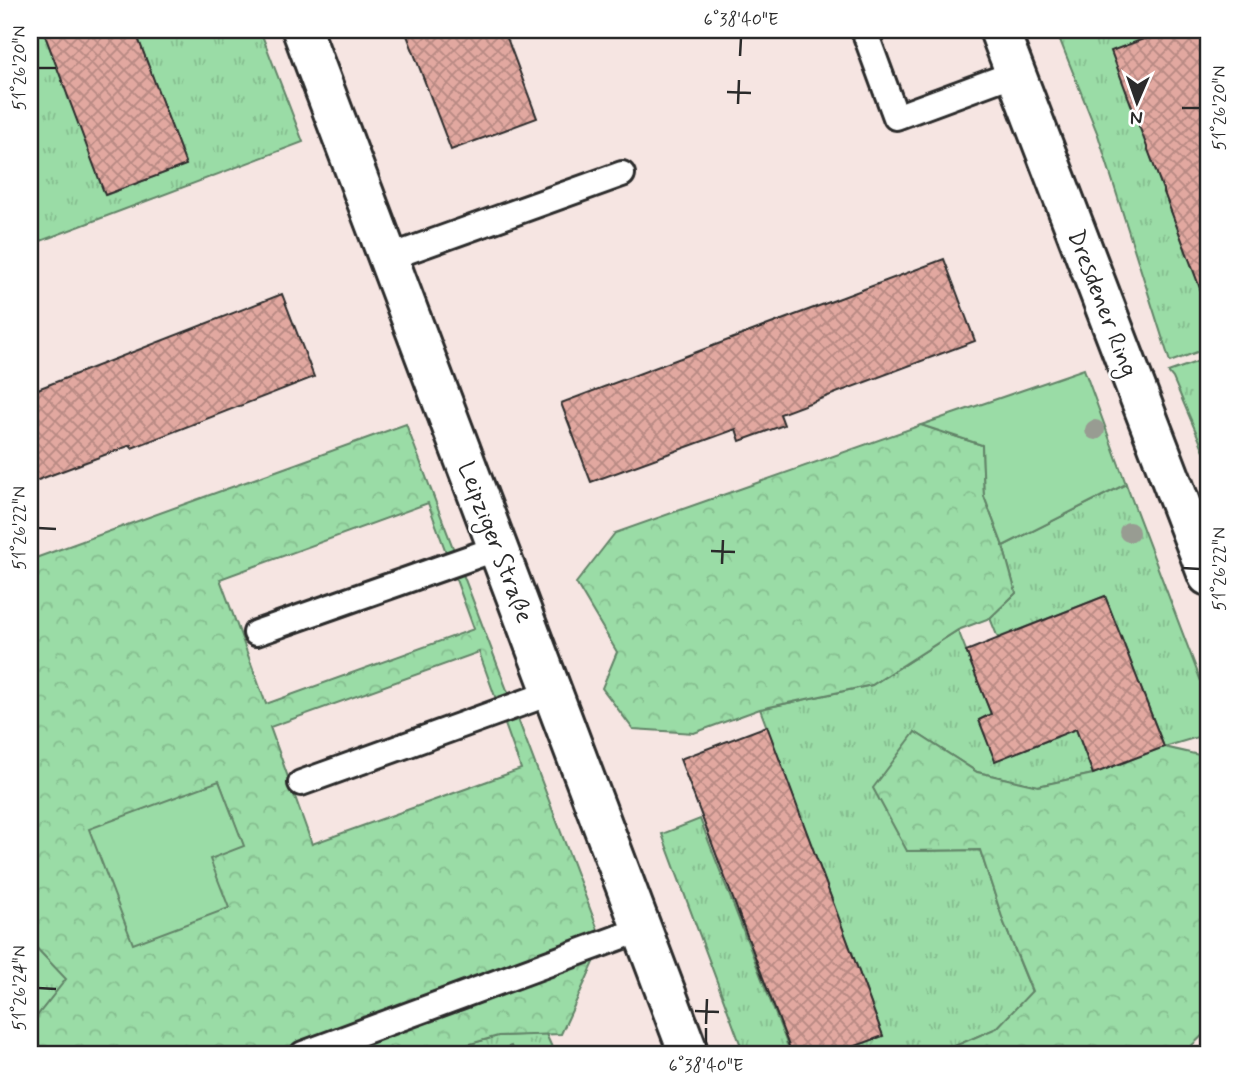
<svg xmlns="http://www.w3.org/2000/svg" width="1238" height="1084" viewBox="0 0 1238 1084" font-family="Mynerve,sans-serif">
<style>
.grass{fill:url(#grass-tufts);stroke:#628468;stroke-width:2}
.forest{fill:url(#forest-crowns);stroke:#628468;stroke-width:2;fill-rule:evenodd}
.park{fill:#9adca6;stroke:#628468;stroke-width:2}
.building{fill:url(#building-cross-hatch);stroke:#2b2b2b;stroke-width:2}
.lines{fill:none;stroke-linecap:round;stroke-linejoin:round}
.service-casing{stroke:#2b2b2b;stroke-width:30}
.minor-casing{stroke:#2b2b2b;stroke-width:44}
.service{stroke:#fff;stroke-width:24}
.minor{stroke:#fff;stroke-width:38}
.tree{fill:#989c92}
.ticks{fill:none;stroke:#2b2b2b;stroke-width:2.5}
.labels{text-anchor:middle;stroke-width:5;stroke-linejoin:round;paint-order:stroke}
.street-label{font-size:24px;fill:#2b2b2b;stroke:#fff}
.neatline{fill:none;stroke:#2b2b2b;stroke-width:2.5}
.ticks-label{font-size:18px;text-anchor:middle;fill:#2b2b2b}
</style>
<defs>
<pattern id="grass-tufts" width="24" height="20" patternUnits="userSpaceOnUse" patternTransform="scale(1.75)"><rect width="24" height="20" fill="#9adca6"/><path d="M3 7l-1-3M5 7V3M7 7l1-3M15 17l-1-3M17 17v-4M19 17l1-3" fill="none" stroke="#85bd8f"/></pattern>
<pattern id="forest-crowns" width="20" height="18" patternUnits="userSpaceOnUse" patternTransform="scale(1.75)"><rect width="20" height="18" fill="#9adca6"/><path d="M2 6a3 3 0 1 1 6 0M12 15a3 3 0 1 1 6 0" fill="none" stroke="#85bd8f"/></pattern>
<pattern id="building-cross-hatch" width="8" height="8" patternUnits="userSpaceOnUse" patternTransform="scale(1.75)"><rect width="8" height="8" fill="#e2a8a0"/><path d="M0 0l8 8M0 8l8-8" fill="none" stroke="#b78983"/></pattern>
</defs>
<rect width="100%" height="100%" fill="#f6e5e2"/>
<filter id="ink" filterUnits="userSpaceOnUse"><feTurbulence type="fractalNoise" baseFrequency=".0143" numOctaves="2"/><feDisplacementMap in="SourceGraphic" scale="14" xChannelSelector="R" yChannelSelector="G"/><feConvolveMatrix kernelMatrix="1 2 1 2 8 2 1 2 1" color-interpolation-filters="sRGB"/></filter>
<g filter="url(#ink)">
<g class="grass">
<polygon points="30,30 43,30 106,195 185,165 135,30 260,30 303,142 30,245"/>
<polygon points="1056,30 1168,30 1112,51 1189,259 1208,252 1208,348 1170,362 1098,135"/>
<polygon points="1208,358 1208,460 1173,378 1168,372"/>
<polygon points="1126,484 1208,700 1208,734 1164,747 1105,596 998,638 990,618 1016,593 1003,546"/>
<polygon points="958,630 991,714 979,720 995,760 1057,737 1069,711 1093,774 1038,786 977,772 915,732 907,851 980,850 1004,923 1032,992 997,1028 948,1049 947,1054 834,1054 883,1036 760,709 872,685"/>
<polygon points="700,819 791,1054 744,1054 662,834"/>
<polygon points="30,941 67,979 30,1025"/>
<polygon points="546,1034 555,1054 514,1054 511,1046 489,1054 435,1054 498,1036"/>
</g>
<g class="forest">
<path d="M406,424L603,943L561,1034L498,1036L435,1054H30V1025L66,979L30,941V560ZM428,503L474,629L266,704L220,579ZM479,652L521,769L312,844L270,727ZM219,781L243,845L210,858Z"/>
<polygon points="921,425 982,445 984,496 1003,546 1016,593 990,618 958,630 872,685 760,709 694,733 633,729 602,688 617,652 576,583 615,533"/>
<polygon points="915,732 977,772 1038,786 1093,774 1164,747 1208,757 1208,1030 1183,1054 947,1054 948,1049 997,1028 1032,991 1004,923 980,850 907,851 873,788"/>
</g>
<g class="park">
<polygon points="1084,369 1126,484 1003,546 984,496 982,445 921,425"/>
<polygon points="219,781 244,846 210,859 229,908 133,944 89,829"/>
</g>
<g class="building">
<polygon points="43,30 135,30 186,165 105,195"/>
<polygon points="405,30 504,30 537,118 451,150"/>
<polygon points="1168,30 1201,30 1208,48 1208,299 1204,299 1111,51"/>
<polygon points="944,259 975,341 780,414 784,425 740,441 736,429 591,482 561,403"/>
<polygon points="282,294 314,377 132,448 131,445 30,483 30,392"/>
<polygon points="1105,596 1164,747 1093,774 1076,729 995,761 979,720 991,714 966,651"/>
<polygon points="767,726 883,1036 834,1054 792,1054 680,759"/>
</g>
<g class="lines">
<g class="service-casing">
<g id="service">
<polyline points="864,30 896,117 1015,73"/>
<polyline points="388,258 622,174"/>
<polyline points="256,633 498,548"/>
<polyline points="301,783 553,692"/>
<polyline points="303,1054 642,929"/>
</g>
</g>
<g class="minor-casing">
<g id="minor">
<polyline points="302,30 689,1054"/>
<polyline points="999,30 1208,576"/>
</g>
</g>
<use href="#service" class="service"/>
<use href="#minor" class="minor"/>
</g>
<g class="tree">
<circle cx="1095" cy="430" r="10"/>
<circle cx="1129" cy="532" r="10"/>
</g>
</g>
<path class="ticks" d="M740,56L741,38M38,68H56M727,92L751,93M738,104L739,80M1182,108H1200M38,528L56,529M711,551L735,552M722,564L723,540M1182,568L1200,569M38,988L56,989M695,1011L719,1012M706,1024L707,999M706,1046V1028"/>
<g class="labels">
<g class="street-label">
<text transform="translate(1103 303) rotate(69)" y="8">Dresdener Ring</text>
<text transform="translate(496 542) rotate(69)" y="8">Leipziger Straße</text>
</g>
</g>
<rect width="1238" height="1084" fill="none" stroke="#fff" stroke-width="77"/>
<g transform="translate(1137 102) rotate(182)" stroke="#ffffff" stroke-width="5" paint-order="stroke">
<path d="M0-5L12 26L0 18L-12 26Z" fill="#2b2b2b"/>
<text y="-10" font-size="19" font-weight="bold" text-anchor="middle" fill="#2b2b2b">N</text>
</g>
<rect x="38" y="38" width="1162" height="1008" class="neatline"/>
<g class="ticks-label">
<text x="741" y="25">6°38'40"E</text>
<text transform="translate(19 68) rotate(-90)" y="6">51°26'20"N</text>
<text transform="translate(1219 108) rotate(-90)" y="6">51°26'20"N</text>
<text transform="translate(19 528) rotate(-90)" y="6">51°26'22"N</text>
<text transform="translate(1219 569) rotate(-90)" y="6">51°26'22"N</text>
<text transform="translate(19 988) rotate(-90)" y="6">51°26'24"N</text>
<text x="706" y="1071">6°38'40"E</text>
</g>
</svg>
